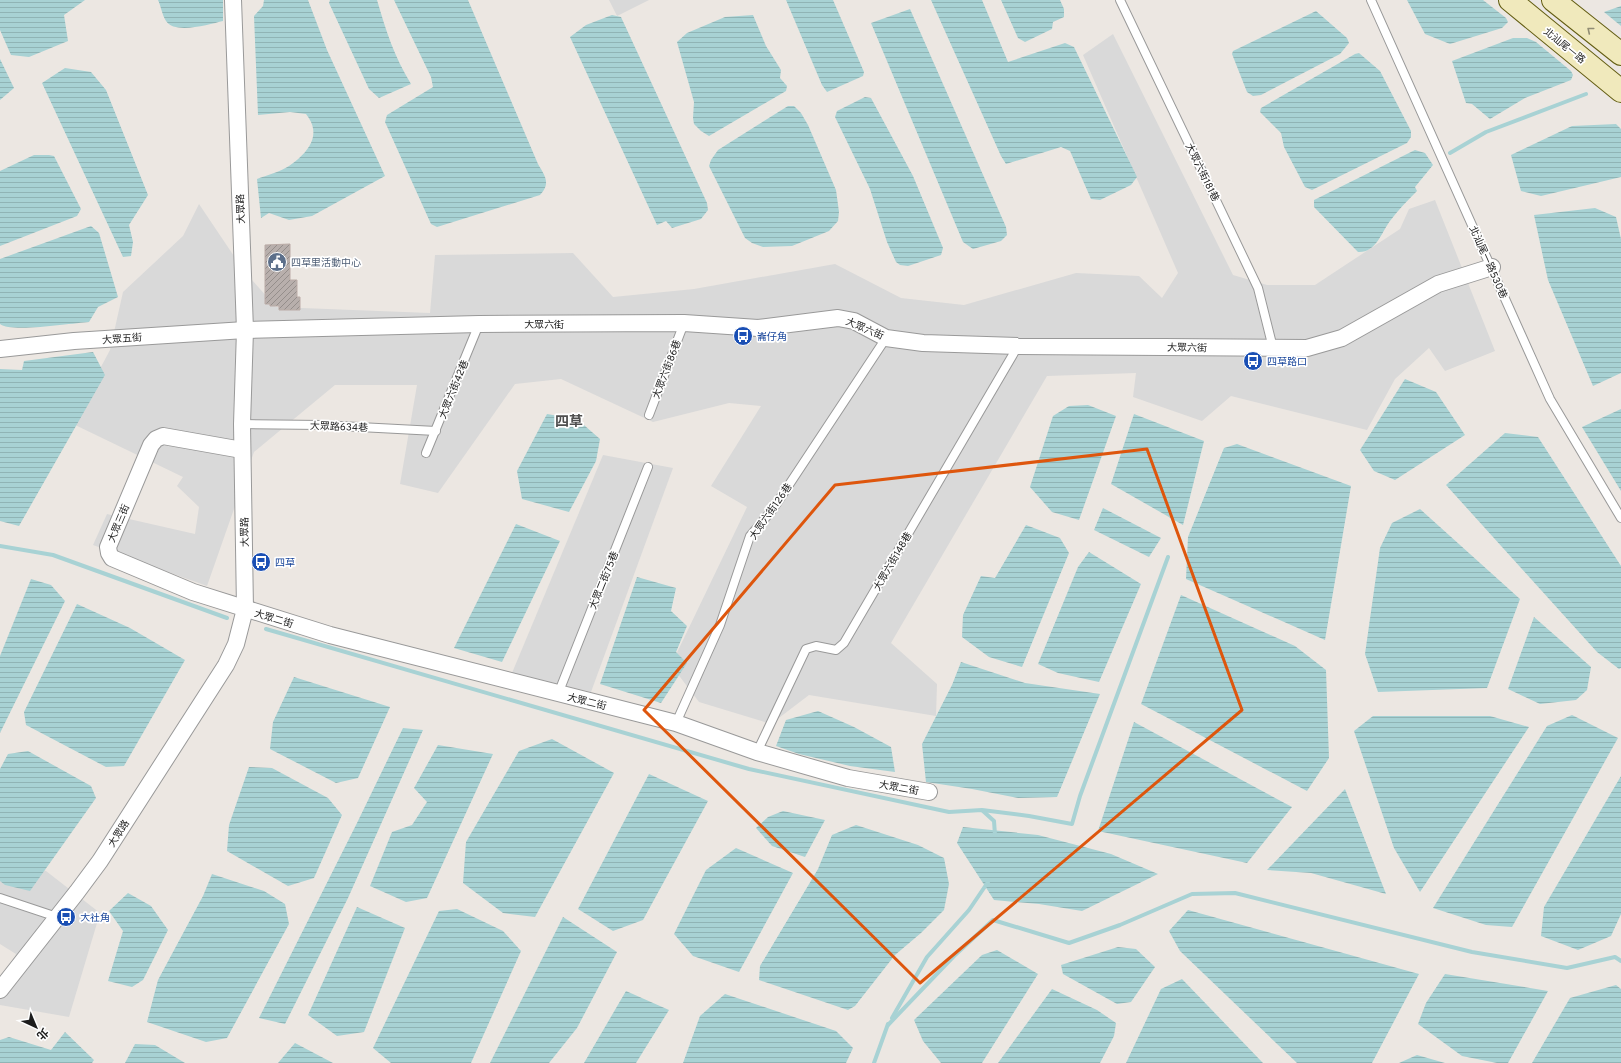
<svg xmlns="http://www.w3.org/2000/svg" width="1621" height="1063" viewBox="0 0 1621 1063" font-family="Overpass,'Noto Sans TC',sans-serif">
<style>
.residential{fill:#d9d9d9}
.water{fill:url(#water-rules)}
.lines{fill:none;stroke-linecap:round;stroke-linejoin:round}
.stream{stroke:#a8d2d4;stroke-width:4}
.building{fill:url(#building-hatch);stroke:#bbaca7}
.lane-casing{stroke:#999;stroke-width:10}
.street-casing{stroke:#999;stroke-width:18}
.secondary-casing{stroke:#635d12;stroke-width:24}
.lane{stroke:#fff;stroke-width:8}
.street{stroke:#fff;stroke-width:16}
.secondary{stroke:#f0e9bc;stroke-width:22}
.oneway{stroke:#918d74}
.marked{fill:none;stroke:#de560d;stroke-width:3;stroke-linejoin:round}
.labels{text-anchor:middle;stroke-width:3.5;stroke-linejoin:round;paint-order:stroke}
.street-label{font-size:10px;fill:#1c1c1c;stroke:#fff}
.service-label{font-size:10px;fill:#4e5e75;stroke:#fff;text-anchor:start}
.transit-label{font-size:10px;fill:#164399;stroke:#fff;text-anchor:start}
.district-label{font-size:14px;font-weight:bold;fill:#4f4f4f;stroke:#fff}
</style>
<defs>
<pattern id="water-rules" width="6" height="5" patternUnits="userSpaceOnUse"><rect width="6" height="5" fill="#a8d2d4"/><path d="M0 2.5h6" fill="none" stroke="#90b4b5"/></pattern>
<pattern id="building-hatch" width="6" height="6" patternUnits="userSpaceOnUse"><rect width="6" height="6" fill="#b8afac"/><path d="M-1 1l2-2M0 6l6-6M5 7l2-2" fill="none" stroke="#958e8b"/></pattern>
</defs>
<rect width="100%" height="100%" fill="#ece7e2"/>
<g class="residential">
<polygon points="609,0 649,0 617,16"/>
<polygon points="1113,34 1233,275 1267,285 1315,285 1400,229 1409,209 1435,200 1495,351 1445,371 1429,348 1395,379 1367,430 1231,396 1202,421 1133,397 1136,373 1047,376 891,643 937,684 936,716 809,695 771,724 699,702 671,665 747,507 711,486 761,406 729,403 653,422 561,379 515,384 438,493 400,484 417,385 335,385 254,452 207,586 93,545 107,514 195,534 199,507 177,486 183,477 71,423 110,350 123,292 183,236 199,204 244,271 276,307 430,313 435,255 573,253 613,297 694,289 835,264 901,298 964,305 1076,273 1139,276 1162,298 1178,273 1083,55"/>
<polygon points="603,455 673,468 591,692 512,673"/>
<polygon points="0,854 46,871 100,913 69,1017 0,1005 0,987 16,954 0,944"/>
</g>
<g class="water">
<polygon points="0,0 85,0 64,15 68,41 29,57 11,55 0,30"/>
<path d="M158,0H223V21C210,24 175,35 166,21C162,15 161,6 158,0Z"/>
<path d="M264,0H308L327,50L385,176L312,216L289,220L269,213L261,218L257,179C267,175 280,172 289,166C308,153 323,135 306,114L290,112L258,115L254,16L263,6Z"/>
<path d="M330,0H377C386,31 394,56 411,84L379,98L369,89L329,3Z"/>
<path d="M394,0H468L538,164C545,176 551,183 540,195L437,227L431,224L385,122L387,115L433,87L431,77Z"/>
<polygon points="786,0 833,0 864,72 863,76 827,92 822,85"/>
<polygon points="931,0 982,0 1008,62 1065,43 1074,47 1137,177 1131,185 1100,200 1091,199 1070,151 1061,147 1006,164 1001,156"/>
<polygon points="1001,0 1060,0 1064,9 1064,17 1053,22 1052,29 1025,42 1018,38"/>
<polygon points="1407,0 1483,0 1506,18 1508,22 1502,28 1450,44 1425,34"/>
<polygon points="1621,6 1621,26 1604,12"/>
<polygon points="910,9 1006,227 1007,235 1001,241 973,249 963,242 871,23"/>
<polygon points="1316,11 1347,38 1349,43 1340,54 1261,95 1253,96 1247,92 1232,54 1233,51"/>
<polygon points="612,15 621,17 707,203 708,210 701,219 672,228 666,221 657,225 570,37 586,25"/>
<polygon points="753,15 766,46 781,70 780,78 787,86 786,91 709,136 701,131 694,124 693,118 694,102 677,42 687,33 725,17"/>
<polygon points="1513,38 1527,38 1536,42 1571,71 1573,75 1571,80 1525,98 1490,119 1472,104 1466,103 1452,61"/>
<polygon points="1359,53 1380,71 1411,131 1411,137 1407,143 1312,190 1305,187 1284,147 1281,133 1260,112 1261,108 1355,54"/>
<polygon points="0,59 14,88 0,100"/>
<polygon points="65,68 91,72 106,90 148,195 129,225 133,242 131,256 123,257 42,83"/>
<polygon points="865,97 871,98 913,176 943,248 941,255 908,266 900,265 896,262 887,242 870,189 835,117 837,111"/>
<polygon points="788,106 794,106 801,113 808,125 836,190 839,212 838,221 829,231 792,246 763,247 752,243 745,238 709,166 711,160 718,150"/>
<polygon points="1616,124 1621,129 1621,177 1541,196 1521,191 1511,155 1572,126"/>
<path d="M1415,150L1425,153L1433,165L1415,187L1417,191C1408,200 1398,210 1390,221C1381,233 1376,253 1358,252L1314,207V200Z"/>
<polygon points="34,155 49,155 54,156 81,209 77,216 0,246 0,171"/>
<polygon points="1595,208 1616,217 1621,239 1621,373 1593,386 1548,280 1534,215"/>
<path d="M91,226L99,233L118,297L98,307L89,322C73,323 11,333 0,324V259Z"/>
<polygon points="93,352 105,375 19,526 0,521 0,369 22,370 24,361"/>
<polygon points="1405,379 1436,392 1465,435 1395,480 1374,471 1360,450"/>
<polygon points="1088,405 1116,416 1079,520 1052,512 1030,487 1053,416 1069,406"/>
<polygon points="1621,409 1621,491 1582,427"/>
<polygon points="547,414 577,419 600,439 596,461 569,512 522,499 517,471"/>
<polygon points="1134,414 1204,441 1183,525 1111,484"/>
<polygon points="1505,433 1538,437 1621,566 1621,668 1619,669 1597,652 1446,485"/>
<polygon points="1237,444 1351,486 1325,640 1186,579 1188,537 1224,448"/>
<polygon points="1103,508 1161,538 1149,557 1094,530"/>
<polygon points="1420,509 1520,599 1487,688 1378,692 1365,654 1380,548 1392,523"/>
<polygon points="516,524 560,541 502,662 454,648"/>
<polygon points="1026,525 1060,538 1069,553 1022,667 989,657 962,637 963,615 981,576 995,578"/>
<polygon points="1089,552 1141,584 1099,682 1058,673 1038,664 1078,567"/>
<polygon points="637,577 676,588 671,611 687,626 676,652 687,663 661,703 600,684"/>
<polygon points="31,579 51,585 65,601 0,733 0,656"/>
<polygon points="1181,595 1295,646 1326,670 1329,758 1307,791 1141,704"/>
<polygon points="77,604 130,628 185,660 124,766 106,767 26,725 24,712"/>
<polygon points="1534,617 1591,667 1587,690 1576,700 1540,704 1508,689"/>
<polygon points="961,662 1025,683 1100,694 1057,797 1018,798 972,789 926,782 922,744 952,685"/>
<polygon points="294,677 390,707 358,778 336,783 270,749 273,722"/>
<polygon points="818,711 854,727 891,747 895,772 850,766 799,754 776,746 786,720"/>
<polygon points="1572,715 1618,738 1512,927 1486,925 1433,908 1547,726"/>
<polygon points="1373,716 1490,716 1529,727 1420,892 1394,848 1354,731"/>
<polygon points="1134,722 1292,807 1247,863 1098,831"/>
<polygon points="403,728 423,730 348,898 285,1024 259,1018 357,823"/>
<polygon points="552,739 614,773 535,917 503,913 463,883 466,842 519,751"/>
<polygon points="438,745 493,754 427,898 406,902 370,886 392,832 412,825 427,802 414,788"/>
<polygon points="28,751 91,786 96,798 30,891 5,885 0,881 0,769 8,754"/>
<polygon points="249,767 272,768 328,798 342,815 314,878 288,886 227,851 229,825"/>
<polygon points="649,774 708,801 643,920 613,931 578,909"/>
<polygon points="1621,776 1621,914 1611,936 1578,950 1541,936 1544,907"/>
<polygon points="1345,789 1386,894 1311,873 1267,870"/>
<polygon points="783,811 825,820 805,857 772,846 756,828 768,817"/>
<polygon points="856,825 918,845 944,858 949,884 944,910 921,933 895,955 855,1006 848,1010 759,980 760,966 818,869 832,835"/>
<polygon points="963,827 1038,835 1111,854 1158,874 1082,911 1039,904 994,900 957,843"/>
<polygon points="736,848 793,873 739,972 693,956 674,934 706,870"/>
<polygon points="212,874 264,891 285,904 289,924 227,1038 206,1042 147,1022 158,980 203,896"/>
<polygon points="128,893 151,906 168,930 143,980 132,987 108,981 123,931 109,911"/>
<polygon points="357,907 405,928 364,1032 337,1036 308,1015"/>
<polygon points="457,909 503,931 521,951 471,1063 391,1063 373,1048 439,911"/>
<polygon points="1188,910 1419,974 1372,1063 1297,1063 1180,951 1169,931"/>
<polygon points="563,917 617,952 577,1028 549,1063 490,1063"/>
<polygon points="1118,947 1136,949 1155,967 1131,1002 1117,1004 1063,974 1061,965"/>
<polygon points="997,950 1038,974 982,1063 941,1063 923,1041 914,1020 982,955"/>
<polygon points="1445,974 1548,991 1508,1063 1497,1063 1462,1056 1418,1024 1426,1003"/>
<polygon points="1182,979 1263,1063 1126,1063 1161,989"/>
<polygon points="1616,985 1621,989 1621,1063 1532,1063 1570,998"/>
<polygon points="1052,989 1097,1010 1116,1023 1114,1036 1100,1063 998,1063"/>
<polygon points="626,991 669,1010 636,1063 584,1063"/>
<polygon points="725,994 836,1031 853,1048 846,1063 683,1063 700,1016"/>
<polygon points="65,1032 94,1060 92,1063 0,1063 0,1040 9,1037 51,1050"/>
<polygon points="295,1043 333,1063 278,1063"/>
<polygon points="135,1044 155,1045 185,1063 125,1063"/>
<polygon points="1417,1055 1445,1063 1399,1063"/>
</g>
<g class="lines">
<g class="stream">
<polyline points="1450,153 1486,132 1586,94"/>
<polyline points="0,546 53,555 227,618"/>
<polyline points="266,629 749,769 949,812 982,810 1029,816 1072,824 1080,796 1168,557"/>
<polyline points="983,811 994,821 995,835"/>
<polyline points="892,1018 927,957 969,910 988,882"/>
<polyline points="888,1025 954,956 993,920 1069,943 1120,925 1192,894 1235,893 1472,952 1567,968 1615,957 1621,961"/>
<polyline points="874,1063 888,1024"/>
</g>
</g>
<polygon class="building" points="290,244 290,280 297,280 297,297 300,297 300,310 279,310 279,306 270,306 270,304 265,304 265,245"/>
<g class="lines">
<g class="lane-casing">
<g id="lane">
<polyline points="1120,0 1258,288 1273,348"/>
<polyline points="1371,0 1550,399 1621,518"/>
<polyline points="649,415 684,323"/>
<polyline points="242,424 321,425 436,431"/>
<polyline points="426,453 479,324"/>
<polyline points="558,694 648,467"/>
<polyline points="676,723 720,625 750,536 773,509 886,338"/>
<polyline points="757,752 806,649 816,646 836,650 844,643 1018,346"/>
<polyline points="0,898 57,917"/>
</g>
</g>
<g class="street-casing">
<g id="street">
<polyline points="0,349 74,341 245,330 479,324 684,323 758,328 838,318 854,321 886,338 923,343 1018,346 1307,348 1342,338 1438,284 1492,267"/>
<polyline points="242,450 163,436 156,439 151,445 108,547 109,553 112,558 193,592 330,635 676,723 757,752 848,778 929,792"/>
<polyline points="0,990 77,892 100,861 226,665 236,644 245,609 242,424 245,330 233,0"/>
</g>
</g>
<g class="secondary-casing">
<g id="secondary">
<polyline points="1510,0 1621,91"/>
<polyline points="1553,0 1621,54"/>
</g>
</g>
<use href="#lane" class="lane"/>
<use href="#street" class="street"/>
<use href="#secondary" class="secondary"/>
</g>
<defs><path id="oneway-chevron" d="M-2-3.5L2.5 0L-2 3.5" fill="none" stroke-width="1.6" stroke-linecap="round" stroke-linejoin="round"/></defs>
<use class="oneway" href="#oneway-chevron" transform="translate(1590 30) rotate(-141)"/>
<path class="marked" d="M1147,449L1242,710L920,983L644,710L835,485Z"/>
<defs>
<g id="civic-disc" transform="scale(1)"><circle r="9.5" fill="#5c6f8a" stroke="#fff"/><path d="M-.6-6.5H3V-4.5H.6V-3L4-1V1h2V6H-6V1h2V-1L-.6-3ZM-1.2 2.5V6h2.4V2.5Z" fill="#fff"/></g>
<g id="bus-disc" transform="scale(1)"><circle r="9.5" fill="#1a4fb4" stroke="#fff"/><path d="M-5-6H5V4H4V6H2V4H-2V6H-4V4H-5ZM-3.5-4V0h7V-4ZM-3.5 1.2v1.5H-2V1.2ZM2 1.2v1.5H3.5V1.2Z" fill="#fff"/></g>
</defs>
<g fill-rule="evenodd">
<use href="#civic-disc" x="277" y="262"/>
<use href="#bus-disc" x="743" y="336"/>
<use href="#bus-disc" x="1253" y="361"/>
<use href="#bus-disc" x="261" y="562"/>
<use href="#bus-disc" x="66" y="917"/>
</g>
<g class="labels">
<g class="street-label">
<text transform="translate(1565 45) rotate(39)" y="4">北汕尾一路</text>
<text transform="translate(1203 172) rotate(64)" y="4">大眾六街181巷</text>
<text transform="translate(240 209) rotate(-92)" y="4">大眾路</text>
<text transform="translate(1489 262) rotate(66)" y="4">北汕尾一路530巷</text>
<text x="544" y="328">大眾六街</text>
<text transform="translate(865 328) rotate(23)" y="4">大眾六街</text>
<text transform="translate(122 338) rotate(-4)" y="4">大眾五街</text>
<text transform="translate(1187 347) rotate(1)" y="4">大眾六街</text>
<text transform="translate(666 369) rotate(-69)" y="4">大眾六街86巷</text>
<text transform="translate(453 389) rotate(-68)" y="4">大眾六街42巷</text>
<text transform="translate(339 426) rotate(2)" y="4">大眾路634巷</text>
<text transform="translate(770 511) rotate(-55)" y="4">大眾六街126巷</text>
<text transform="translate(118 523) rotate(-67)" y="4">大眾三街</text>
<text transform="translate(244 532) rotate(-91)" y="4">大眾路</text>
<text transform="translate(892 561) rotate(-60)" y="4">大眾六街148巷</text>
<text transform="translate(603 580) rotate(-68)" y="4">大眾二街75巷</text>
<text transform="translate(274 618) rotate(17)" y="4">大眾二街</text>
<text transform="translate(587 701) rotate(14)" y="4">大眾二街</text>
<text transform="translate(899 787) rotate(10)" y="4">大眾二街</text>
<text transform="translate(118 833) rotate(-57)" y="4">大眾路</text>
</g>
<g class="service-label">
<text x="291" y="266">四草里活動中心</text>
</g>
<g class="transit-label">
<text x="757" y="340">崙仔角</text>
<text x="1267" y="365">四草路口</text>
<text x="275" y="566">四草</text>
<text x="80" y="921">大社角</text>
</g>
<g class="district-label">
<text x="569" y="426">四草</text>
</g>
</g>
<g transform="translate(36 1027) rotate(136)" stroke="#ffffff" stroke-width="3" paint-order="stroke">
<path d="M0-3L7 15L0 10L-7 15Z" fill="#1c1c1c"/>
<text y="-6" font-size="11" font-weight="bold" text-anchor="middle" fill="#1c1c1c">北</text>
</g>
</svg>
